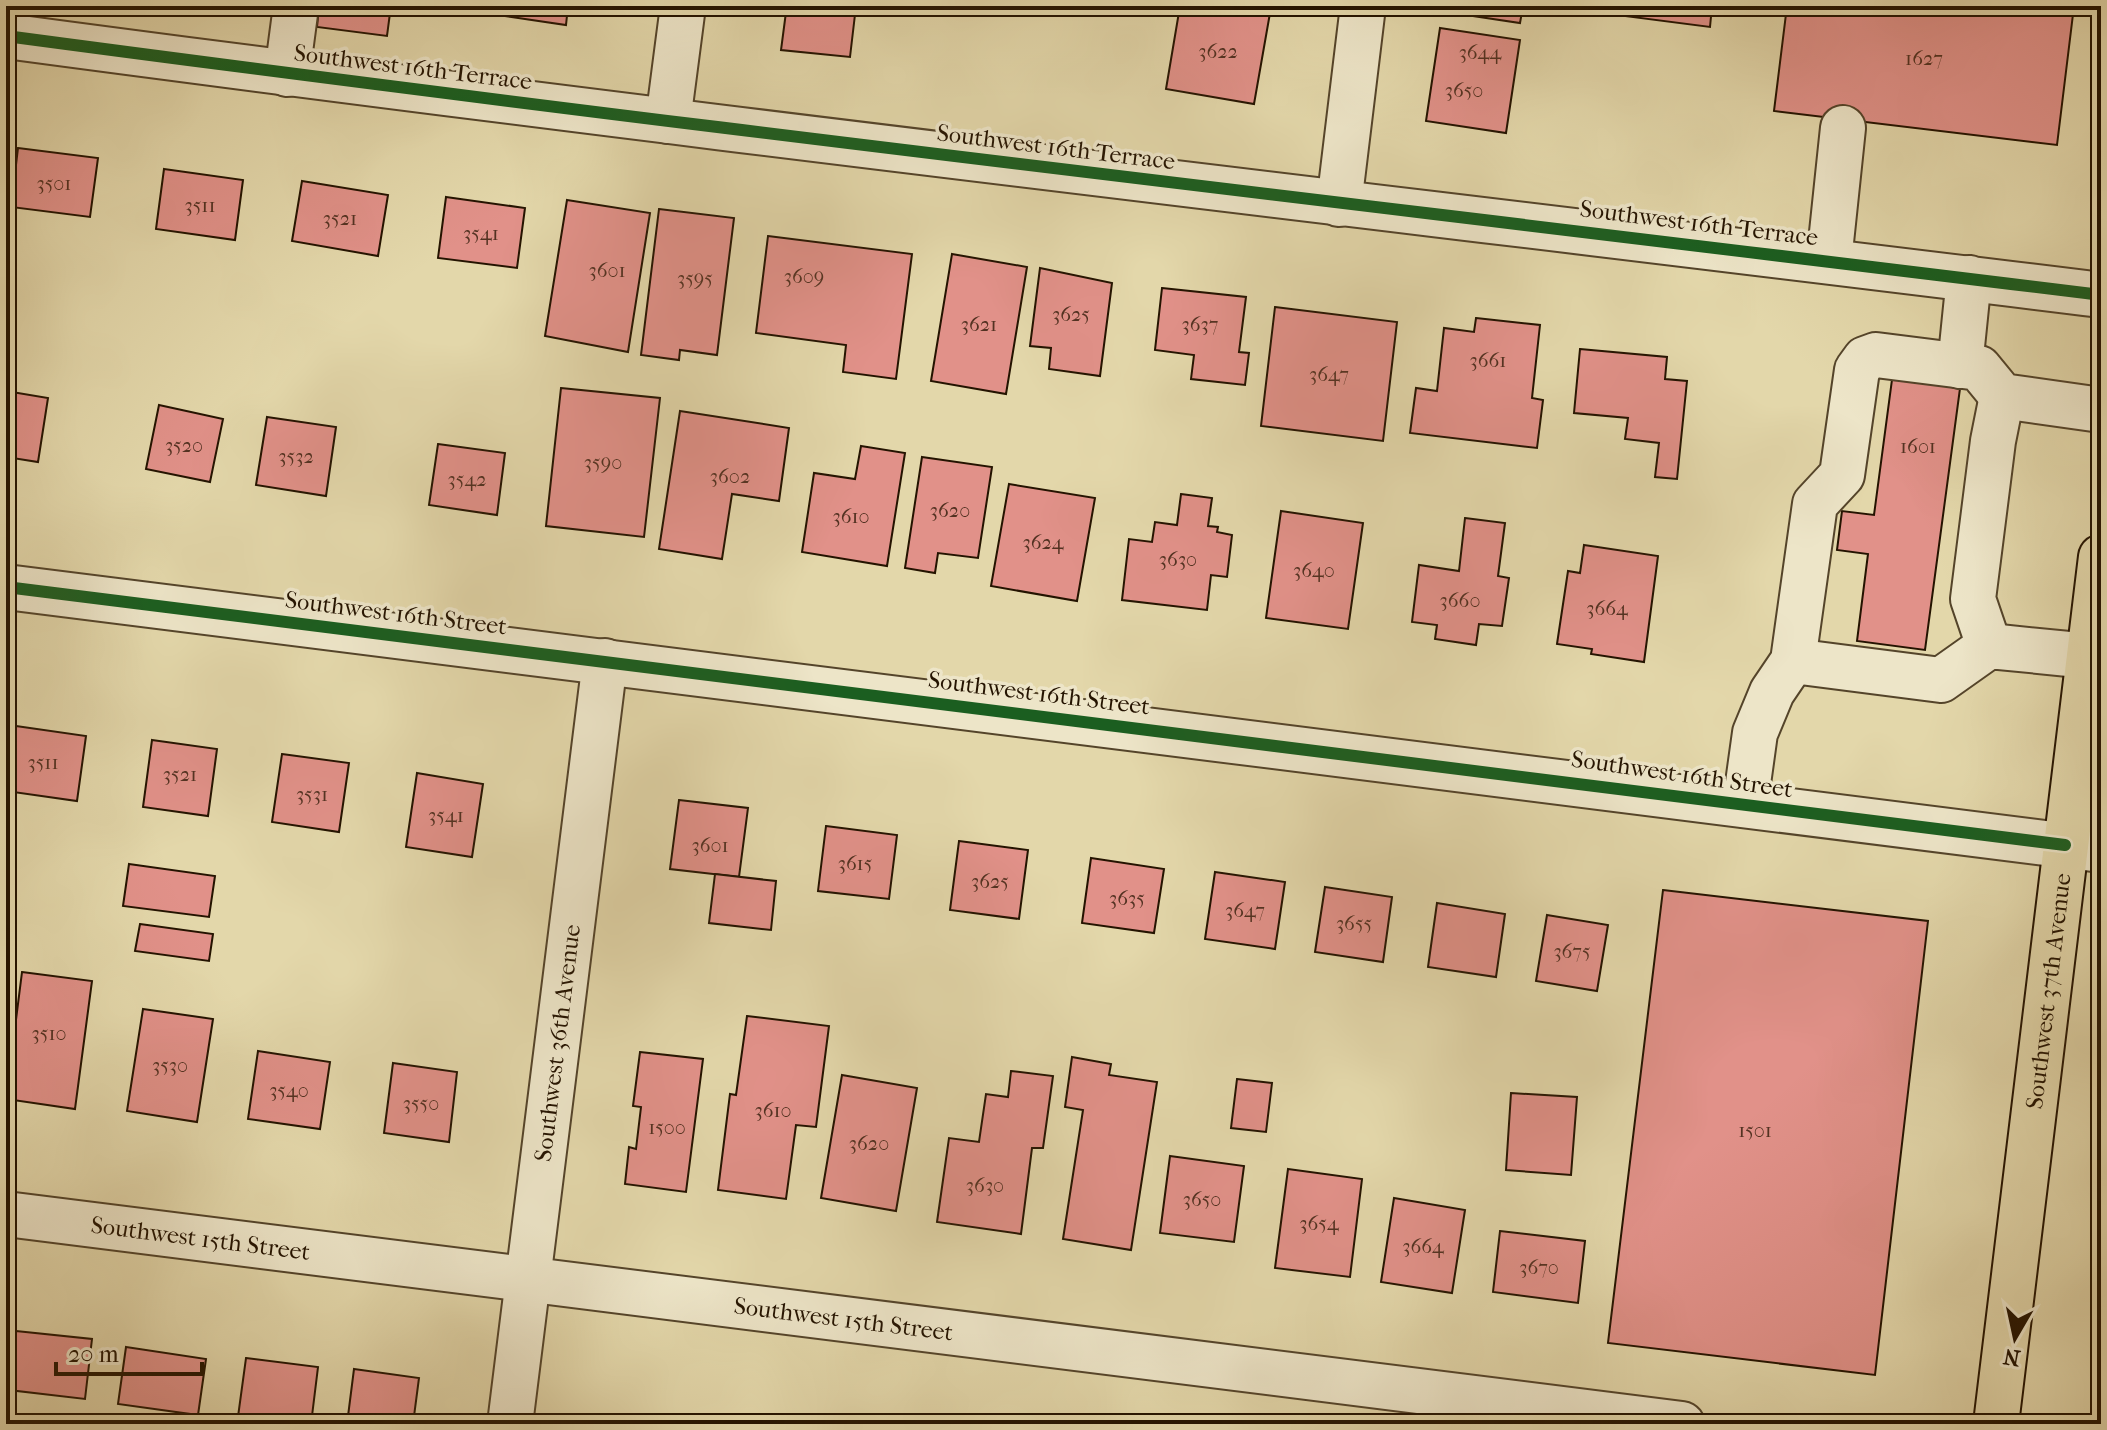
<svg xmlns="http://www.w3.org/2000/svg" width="2107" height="1430" viewBox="0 0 2107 1430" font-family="'IM FELL French Canon',serif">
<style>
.building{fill:#e19189;stroke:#241300;stroke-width:2}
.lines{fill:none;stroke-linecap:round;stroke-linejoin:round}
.minor-casing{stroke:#54442a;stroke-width:48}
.major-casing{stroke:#241300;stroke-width:48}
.minor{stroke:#ede5c8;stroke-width:44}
.major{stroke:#e3d7aa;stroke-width:44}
.cycleway-casing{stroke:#ede5c8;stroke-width:17}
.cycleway{stroke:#1b5e20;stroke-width:12}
.labels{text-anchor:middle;stroke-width:7;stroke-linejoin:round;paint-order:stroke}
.number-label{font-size:20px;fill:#533222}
.street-label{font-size:24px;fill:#241300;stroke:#ede5c8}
</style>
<rect width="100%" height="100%" fill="#e3d7aa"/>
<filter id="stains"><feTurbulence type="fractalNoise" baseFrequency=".0025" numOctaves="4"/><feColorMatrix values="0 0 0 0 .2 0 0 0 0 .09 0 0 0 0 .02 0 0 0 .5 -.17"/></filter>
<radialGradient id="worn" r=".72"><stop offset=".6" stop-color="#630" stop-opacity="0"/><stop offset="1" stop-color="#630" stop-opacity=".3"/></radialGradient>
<g class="building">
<polygon points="210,6 269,6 269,10 242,8 241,16 209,12"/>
<polygon points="319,6 395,6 394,14 390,13 387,36 317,27"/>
<polygon points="437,6 568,6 566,25"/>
<polygon points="794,6 856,6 850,57 781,50 786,12 793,13"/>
<polygon points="1180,6 1229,6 1270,13 1254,104 1166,89"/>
<polygon points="1440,6 1523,6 1520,23 1439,11"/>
<polygon points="1610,6 1712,6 1710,27 1609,14"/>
<polygon points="1787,6 2074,6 2057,145 1774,111"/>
<polygon points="1440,28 1520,40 1506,133 1426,121"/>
<polygon points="18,148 98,158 90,217 11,207"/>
<polygon points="164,169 243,180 235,240 156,229"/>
<polygon points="302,181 388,195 378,256 292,241"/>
<polygon points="446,197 525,208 517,268 438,258"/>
<polygon points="567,200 650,213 628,352 545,336"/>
<polygon points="659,209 734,218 717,355 680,350 679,360 641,355"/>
<polygon points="768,236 912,254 896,379 843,372 846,345 756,333"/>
<polygon points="952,254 1027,267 1006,394 931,381"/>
<polygon points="1040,268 1112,283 1100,376 1049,369 1051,348 1030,346"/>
<polygon points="1162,288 1246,297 1239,352 1249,353 1245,385 1191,379 1194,355 1155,350"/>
<polygon points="1275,307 1397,322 1383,441 1261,426"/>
<polygon points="1476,318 1540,325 1532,398 1543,400 1537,448 1410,433 1416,388 1437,391 1444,328 1474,332"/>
<polygon points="1580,349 1667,357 1665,379 1687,381 1677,479 1655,477 1659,443 1625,439 1628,418 1574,413"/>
<polygon points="1893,372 1961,381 1925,650 1857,641 1868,554 1837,550 1842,511 1874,515"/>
<polygon points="561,388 660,398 644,537 546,526"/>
<polygon points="6,391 48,398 38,462 6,457"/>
<polygon points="159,405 223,419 210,482 146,469"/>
<polygon points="680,411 789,428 779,501 732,494 722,559 659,549"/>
<polygon points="267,417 336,427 326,496 256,485"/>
<polygon points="438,444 505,453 497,515 429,505"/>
<polygon points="861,446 905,453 887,566 802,552 814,473 855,479"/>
<polygon points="922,457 992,467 978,558 938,553 935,573 905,568"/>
<polygon points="1009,484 1095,498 1077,601 991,586"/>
<polygon points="1181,494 1212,498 1208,526 1218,527 1217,532 1232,535 1227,577 1211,575 1207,610 1122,600 1129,539 1152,542 1155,522 1177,525"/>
<polygon points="1281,511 1363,523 1348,629 1266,618"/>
<polygon points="1465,518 1505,523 1498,576 1509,578 1502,626 1479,624 1476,645 1435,639 1437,625 1412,622 1419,565 1459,571"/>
<polygon points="1584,545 1658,556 1644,662 1591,654 1592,649 1557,644 1568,571 1580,573"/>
<polygon points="16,726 86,736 77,801 6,791"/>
<polygon points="152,740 217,749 208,816 143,807"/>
<polygon points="282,754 349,763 339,832 272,822"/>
<polygon points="417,773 483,784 472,857 406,847"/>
<polygon points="679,800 748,808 739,877 670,869"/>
<polygon points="826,826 897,835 889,899 818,891"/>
<polygon points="959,841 1028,850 1019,919 950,910"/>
<polygon points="1091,858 1164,869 1154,933 1082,923"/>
<polygon points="129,864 215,876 209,917 123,906"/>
<polygon points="1215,872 1285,882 1275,949 1205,939"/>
<polygon points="715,874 776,881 771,930 709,923"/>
<polygon points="1325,887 1392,897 1383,962 1315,952"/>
<polygon points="1663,890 1928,921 1875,1375 1608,1343"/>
<polygon points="1437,903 1505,914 1496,977 1428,967"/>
<polygon points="1547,915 1608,925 1597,991 1536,981"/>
<polygon points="140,924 213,934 209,961 135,951"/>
<polygon points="22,972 92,981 75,1109 6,1099"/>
<polygon points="143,1009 213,1019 197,1122 127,1111"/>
<polygon points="747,1016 829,1026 816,1127 796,1125 786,1199 718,1190 730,1094 736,1095"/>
<polygon points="258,1051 330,1062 320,1129 248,1119"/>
<polygon points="640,1052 703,1059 686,1192 625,1184 629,1147 636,1149 641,1107 633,1106"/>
<polygon points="1072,1057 1111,1064 1109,1075 1157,1082 1131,1250 1063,1239 1083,1110 1065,1107"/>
<polygon points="393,1063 457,1072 449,1142 384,1133"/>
<polygon points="1011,1071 1053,1076 1043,1148 1032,1148 1021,1234 937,1222 949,1138 979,1142 986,1094 1008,1097"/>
<polygon points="842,1075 917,1088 896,1211 821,1198"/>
<polygon points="1237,1079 1272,1083 1266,1132 1231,1128"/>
<polygon points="1511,1093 1577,1097 1571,1175 1506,1170"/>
<polygon points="1170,1156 1244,1166 1234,1242 1160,1233"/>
<polygon points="1288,1169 1362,1179 1350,1277 1275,1268"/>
<polygon points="1394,1198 1465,1210 1452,1293 1381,1282"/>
<polygon points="1500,1231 1585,1241 1578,1303 1493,1292"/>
<polygon points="16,1331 92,1339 85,1399 9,1390"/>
<polygon points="126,1347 206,1359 198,1415 118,1404"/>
<polygon points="246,1358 318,1367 311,1424 237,1424"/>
<polygon points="354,1369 419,1378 413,1424 347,1424"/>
<polygon points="590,1415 646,1421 646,1424 589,1424"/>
<polygon points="743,1415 775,1420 775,1424 742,1424"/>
</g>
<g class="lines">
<g class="minor-casing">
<g id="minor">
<path d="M6,36C703,129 1403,209 2101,295"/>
<polyline points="287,74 296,6"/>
<polyline points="668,121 683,6"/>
<polyline points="1339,204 1363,6"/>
<polyline points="1829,261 1843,128"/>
<polyline points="1960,366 1969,278"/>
<polyline points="6,587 2101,850"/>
<polyline points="1989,646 1973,599 1993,441 2002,396"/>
<polyline points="1793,661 1941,680 1989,646 2089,656"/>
<polyline points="1745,805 1755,733 1772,692 1793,661 1815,504 1842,475 1857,370 1865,359 1876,355 1979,368 2002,396 2101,410"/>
<path id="s1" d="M6,1214L1682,1424"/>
<path id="s2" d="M510,1424L605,661"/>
</g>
</g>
<g class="major-casing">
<g id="major">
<path id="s3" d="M1996,1424L2101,557"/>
</g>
</g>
<use href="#minor" class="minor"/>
<use href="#major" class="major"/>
<g class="cycleway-casing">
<g id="cycleway">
<path d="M6,36C703,129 1403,209 2101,295"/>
<polyline points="6,587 2065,845"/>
</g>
</g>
<use href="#cycleway" class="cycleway"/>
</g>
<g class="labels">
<g class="number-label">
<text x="1218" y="58">3622</text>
<text x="1480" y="59">3644</text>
<text x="1924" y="65">1627</text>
<text x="1464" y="97">3650</text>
<text x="54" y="190">3501</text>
<text x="200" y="212">3511</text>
<text x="340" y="225">3521</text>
<text x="481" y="240">3541</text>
<text x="607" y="277">3601</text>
<text x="804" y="283">3609</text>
<text x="695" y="285">3595</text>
<text x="1071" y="321">3625</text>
<text x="979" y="331">3621</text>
<text x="1200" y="331">3637</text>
<text x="1488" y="367">3661</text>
<text x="1329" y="381">3647</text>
<text x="184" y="452">3520</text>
<text x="1918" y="453">1601</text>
<text x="296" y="463">3532</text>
<text x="603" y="469">3590</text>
<text x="730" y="483">3602</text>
<text x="467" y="486">3542</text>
<text x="950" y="517">3620</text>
<text x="851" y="523">3610</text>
<text x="1043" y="549">3624</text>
<text x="1178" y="566">3630</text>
<text x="1314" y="577">3640</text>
<text x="1460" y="607">3660</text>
<text x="1607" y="615">3664</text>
<text x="43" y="769">3511</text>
<text x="180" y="781">3521</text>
<text x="312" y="801">3531</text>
<text x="446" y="822">3541</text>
<text x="710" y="852">3601</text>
<text x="855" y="870">3615</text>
<text x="990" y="888">3625</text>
<text x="1127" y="905">3635</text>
<text x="1245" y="917">3647</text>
<text x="1354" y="930">3655</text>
<text x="1572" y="958">3675</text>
<text x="49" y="1040">3510</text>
<text x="170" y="1072">3530</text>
<text x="289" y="1097">3540</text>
<text x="421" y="1110">3550</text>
<text x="773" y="1117">3610</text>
<text x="667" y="1134">1500</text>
<text x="1755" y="1137">1501</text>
<text x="869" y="1150">3620</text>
<text x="985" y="1192">3630</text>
<text x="1202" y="1206">3650</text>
<text x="1319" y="1230">3654</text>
<text x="1423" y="1253">3664</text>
<text x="1539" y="1274">3670</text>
</g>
<g class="street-label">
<text transform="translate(413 67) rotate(7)" y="8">Southwest 16th Terrace</text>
<text transform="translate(1056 147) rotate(7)" y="8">Southwest 16th Terrace</text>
<text transform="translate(1699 223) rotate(7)" y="8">Southwest 16th Terrace</text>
<text transform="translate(396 613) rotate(7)" y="8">Southwest 16th Street</text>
<text transform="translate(1039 693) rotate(7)" y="8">Southwest 16th Street</text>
<text transform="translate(1682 774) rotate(8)" y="8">Southwest 16th Street</text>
<text dy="8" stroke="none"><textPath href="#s3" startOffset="436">Southwest 37th Avenue</textPath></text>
<text dy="8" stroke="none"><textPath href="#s2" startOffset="384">Southwest 36th Avenue</textPath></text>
<text dy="8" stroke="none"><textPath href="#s1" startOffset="196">Southwest 15th Street</textPath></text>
<text dy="8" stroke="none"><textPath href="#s1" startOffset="844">Southwest 15th Street</textPath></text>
</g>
</g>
<rect width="2107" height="1430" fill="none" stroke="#e3d7aa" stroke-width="32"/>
<rect x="8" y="8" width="2091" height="1414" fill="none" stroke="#241300" stroke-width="4"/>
<rect x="16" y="16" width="2075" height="1398" fill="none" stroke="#241300" stroke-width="2"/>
<g transform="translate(2015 1338) rotate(189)" stroke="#ede5c8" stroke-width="6" paint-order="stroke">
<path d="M0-6L14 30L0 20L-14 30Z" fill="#241300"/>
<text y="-12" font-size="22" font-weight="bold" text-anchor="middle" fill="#241300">N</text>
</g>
<path d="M56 1362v12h146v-12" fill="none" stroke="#241300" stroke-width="4"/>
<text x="68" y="1362" font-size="24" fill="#241300" stroke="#ede5c8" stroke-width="6" paint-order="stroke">20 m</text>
<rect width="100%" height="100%" filter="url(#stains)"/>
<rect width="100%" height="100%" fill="url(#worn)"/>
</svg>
